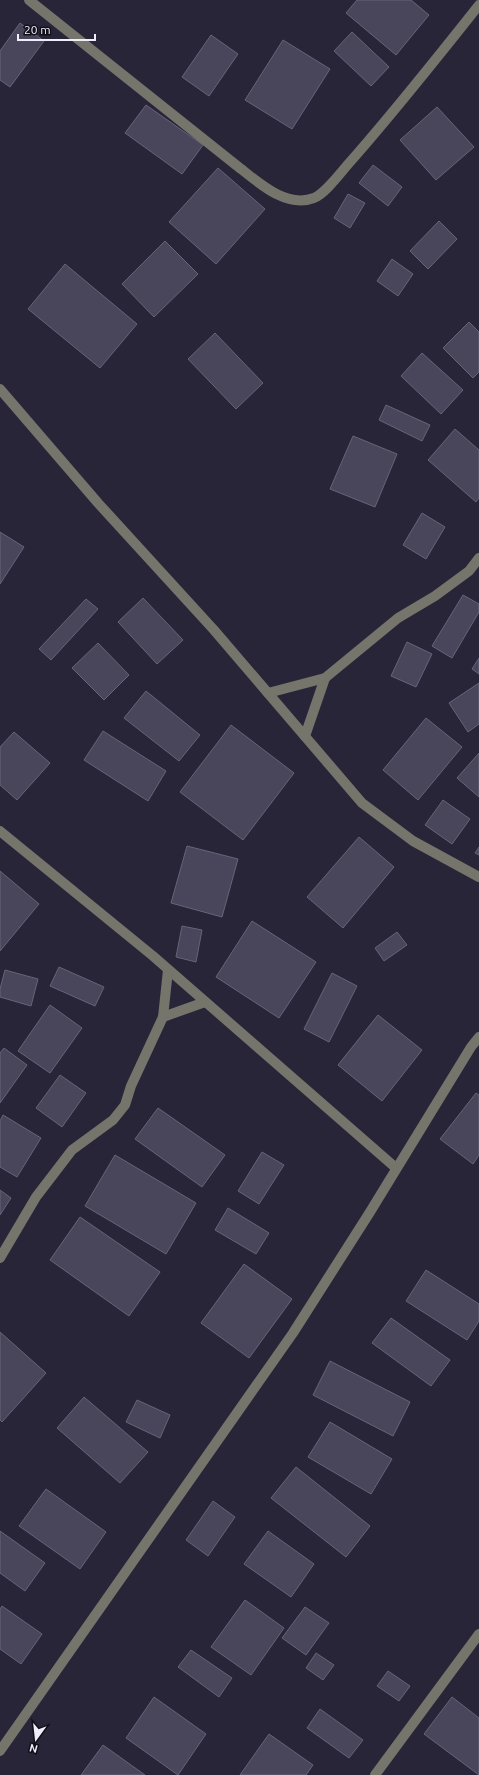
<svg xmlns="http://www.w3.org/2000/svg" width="479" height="1775" viewBox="0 0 479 1775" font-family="Ubuntu,sans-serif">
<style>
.building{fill:#49465b;stroke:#67647a}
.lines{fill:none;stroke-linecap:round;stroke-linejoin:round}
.minor{stroke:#75756b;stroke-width:10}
</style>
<rect width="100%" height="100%" fill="#282539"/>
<g class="building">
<polygon points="357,0 411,0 429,15 396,55 346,13"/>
<polygon points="20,23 44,41 10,87 0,80 0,51"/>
<polygon points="352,32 389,67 371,86 334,51"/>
<polygon points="211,35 238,54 209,96 182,77"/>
<polygon points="283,40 330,69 292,129 245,100"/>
<polygon points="146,105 203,145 182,174 125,133"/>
<polygon points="437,107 474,147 436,180 400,140"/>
<polygon points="373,165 402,187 388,206 359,183"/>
<polygon points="218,168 265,209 216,264 169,222"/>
<polygon points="348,194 365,203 350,228 334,218"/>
<polygon points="439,221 457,239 428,269 410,251"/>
<polygon points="165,241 198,274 154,317 122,284"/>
<polygon points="392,259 413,274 398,296 377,281"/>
<polygon points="65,264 137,324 100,368 28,309"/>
<polygon points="469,322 479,332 479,372 473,378 443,348"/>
<polygon points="215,333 263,383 236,409 188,359"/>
<polygon points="422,353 463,390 441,414 401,376"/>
<polygon points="386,405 430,425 422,441 379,420"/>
<polygon points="455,429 479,450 479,498 476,502 428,460"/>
<polygon points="353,436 397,454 375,507 330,489"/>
<polygon points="422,513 445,527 426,559 403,545"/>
<polygon points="0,532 24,547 0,584"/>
<polygon points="463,595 479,604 479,612 452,658 432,646"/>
<polygon points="143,598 183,640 157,664 118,622"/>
<polygon points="86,599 98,609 51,660 39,649"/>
<polygon points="407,642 432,654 416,687 391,676"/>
<polygon points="98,643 129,675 104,700 72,668"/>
<polygon points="479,658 479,674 472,669"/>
<polygon points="479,683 479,724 468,732 449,703"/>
<polygon points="146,691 200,735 179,761 124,718"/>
<polygon points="426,718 462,747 418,800 383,770"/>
<polygon points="231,725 294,773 243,840 180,792"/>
<polygon points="103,731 166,771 148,801 84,760"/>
<polygon points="14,732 50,763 17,800 0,785 0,747"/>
<polygon points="479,753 479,797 457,778"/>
<polygon points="443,800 470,819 452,844 425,825"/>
<polygon points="359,837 394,867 343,928 307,897"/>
<polygon points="187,846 238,859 222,917 171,903"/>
<polygon points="479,847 479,855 475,853"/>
<polygon points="0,871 39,904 0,951"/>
<polygon points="252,921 316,962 279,1018 216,977"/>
<polygon points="182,926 202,930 196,962 176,957"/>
<polygon points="397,932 407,945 384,961 375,948"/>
<polygon points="59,967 104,987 95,1006 50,986"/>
<polygon points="5,970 38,979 31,1006 0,997 0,989"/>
<polygon points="332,973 357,986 329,1042 304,1029"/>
<polygon points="50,1005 82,1028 50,1073 18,1051"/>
<polygon points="378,1015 422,1050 382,1101 338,1065"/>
<polygon points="4,1048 27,1065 0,1103 0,1053"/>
<polygon points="60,1075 86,1093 62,1127 36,1108"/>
<polygon points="476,1093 479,1095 479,1155 473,1164 440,1139"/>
<polygon points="158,1108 225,1155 202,1187 135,1139"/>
<polygon points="3,1115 41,1138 17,1177 0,1167 0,1121"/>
<polygon points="262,1152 284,1165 259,1204 238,1191"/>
<polygon points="115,1155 196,1203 166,1254 85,1206"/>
<polygon points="0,1190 11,1198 0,1215"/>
<polygon points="228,1208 269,1233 256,1254 215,1230"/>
<polygon points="80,1217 160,1272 129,1316 50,1260"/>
<polygon points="244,1264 292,1299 249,1358 201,1323"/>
<polygon points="426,1270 479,1304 479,1321 467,1340 406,1301"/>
<polygon points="391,1318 450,1360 431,1386 372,1343"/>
<polygon points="0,1332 46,1373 2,1422 0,1420"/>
<polygon points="330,1361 410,1402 393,1436 313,1395"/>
<polygon points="84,1397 148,1452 120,1483 57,1428"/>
<polygon points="137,1400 170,1415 160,1438 126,1422"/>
<polygon points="330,1422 392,1459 371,1494 308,1457"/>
<polygon points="296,1467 370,1526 346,1557 271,1498"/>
<polygon points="46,1489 106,1532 80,1569 19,1526"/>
<polygon points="213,1501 235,1517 208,1556 186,1540"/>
<polygon points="0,1531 45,1563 25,1591 0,1573"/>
<polygon points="268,1531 314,1564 291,1597 244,1564"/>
<polygon points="245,1600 284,1628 251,1675 211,1647"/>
<polygon points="2,1606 42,1634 21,1664 0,1649 0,1609"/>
<polygon points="305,1607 329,1623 306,1655 282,1638"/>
<polygon points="191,1650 232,1678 219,1697 178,1667"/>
<polygon points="316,1653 334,1665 323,1680 306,1668"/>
<polygon points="388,1671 410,1686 399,1701 377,1686"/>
<polygon points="154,1697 206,1734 178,1775 126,1738"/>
<polygon points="452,1697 479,1718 479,1775 424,1734"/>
<polygon points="320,1709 363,1740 349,1758 307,1728"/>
<polygon points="269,1734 313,1765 306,1775 240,1775"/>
<polygon points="103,1745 145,1775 81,1775"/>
</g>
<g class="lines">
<g class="minor">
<path d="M29,0L236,165C257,181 285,209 314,198C326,193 341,172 350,162C395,111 437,58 479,5"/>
<polyline points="0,389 98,503 214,630 362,803 413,841 479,877"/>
<polyline points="268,693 325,678 398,618 435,596 469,571 479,558"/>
<polyline points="305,736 325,678"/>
<polyline points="0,831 153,956 396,1168"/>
<polyline points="163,1017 205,1002"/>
<polyline points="0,1258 36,1197 72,1150 113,1120 125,1105 131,1086 163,1017 168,970"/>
<polyline points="0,1751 293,1333 370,1212 471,1047 479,1037"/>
<polyline points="375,1775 479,1634"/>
</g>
</g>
<g transform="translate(36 1739) rotate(195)" stroke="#111018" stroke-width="3" paint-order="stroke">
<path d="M0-3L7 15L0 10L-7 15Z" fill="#f0eefc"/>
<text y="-6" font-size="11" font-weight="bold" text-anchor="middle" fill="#f0eefc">N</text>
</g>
<path d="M18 34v6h77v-6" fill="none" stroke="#f0eefc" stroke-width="2"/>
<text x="24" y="34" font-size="12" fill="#f0eefc" stroke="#111018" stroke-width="3" paint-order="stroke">20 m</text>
</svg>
